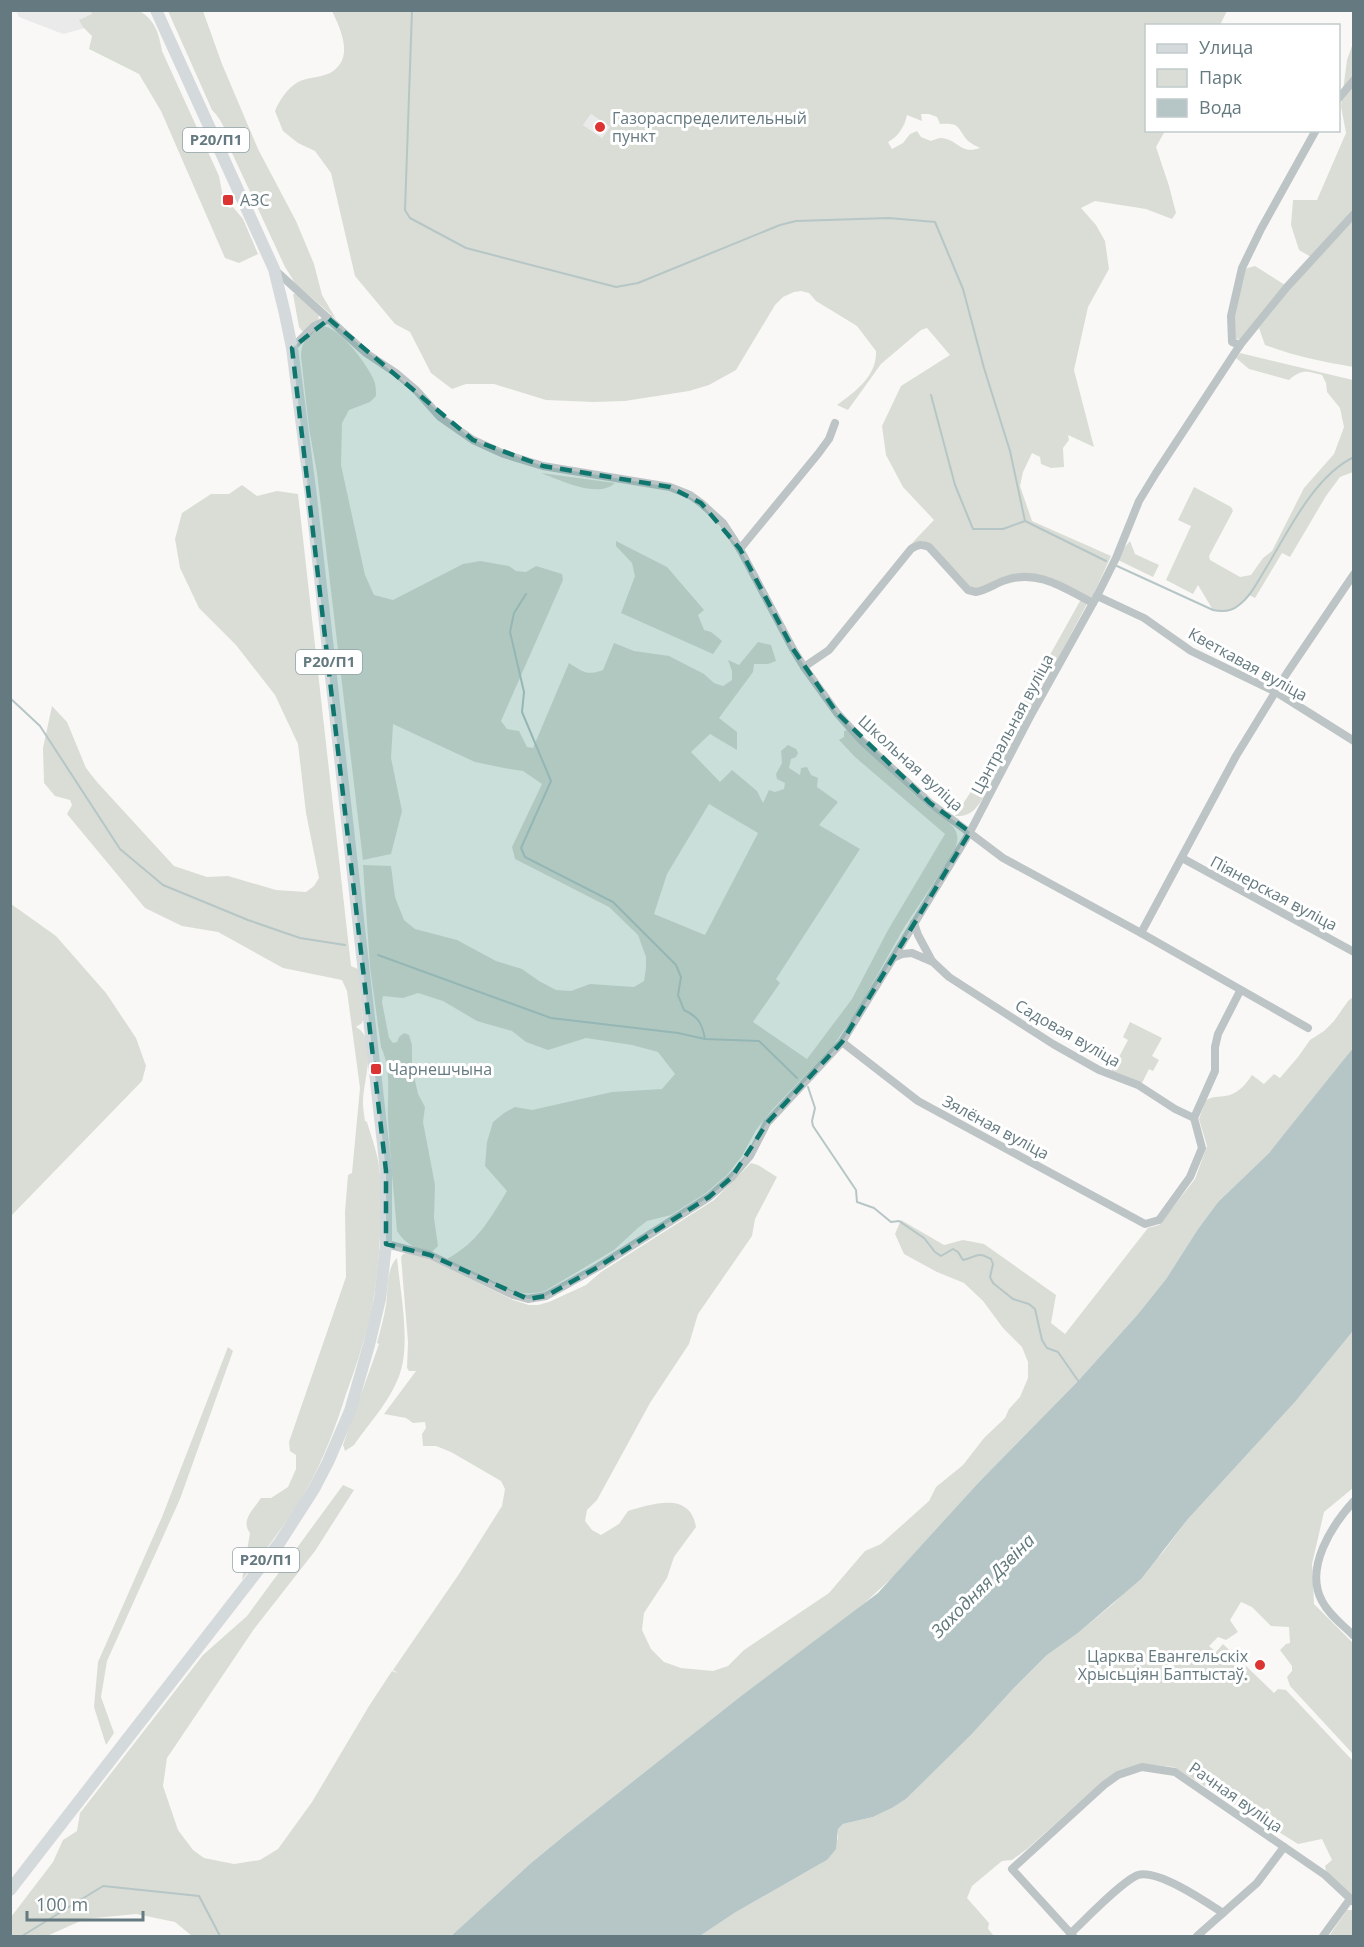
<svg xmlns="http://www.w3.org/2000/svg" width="1364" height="1947" viewBox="0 0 1364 1947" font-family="'Open Sans',sans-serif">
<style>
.built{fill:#e9eae9}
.green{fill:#daddd5;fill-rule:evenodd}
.water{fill:#b6c6c7}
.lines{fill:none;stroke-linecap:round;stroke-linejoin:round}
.stream{stroke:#b6c6c7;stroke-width:2}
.street{stroke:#bdc4c6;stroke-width:8}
.primary{stroke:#d4d9dc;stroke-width:12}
.marked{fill:#0f766e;fill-opacity:0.2;stroke:#0f766e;stroke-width:4.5;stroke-dasharray:12 8;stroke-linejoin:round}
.poi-dot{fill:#dc3432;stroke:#fff;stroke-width:2}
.labels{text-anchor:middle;stroke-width:6;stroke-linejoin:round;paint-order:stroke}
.shield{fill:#fff;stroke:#93a2a6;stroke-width:1.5}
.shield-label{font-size:15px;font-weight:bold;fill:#657a80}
.poi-label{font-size:16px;fill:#657a80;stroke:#fff;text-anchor:start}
.street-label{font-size:16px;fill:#657a80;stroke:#fff}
.water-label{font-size:18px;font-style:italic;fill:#60787a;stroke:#fff}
</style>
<rect width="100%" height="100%" fill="#f9f8f6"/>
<g class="built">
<polygon points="132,10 134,15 63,34 19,17 16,11"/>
<polygon points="591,114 610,127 602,138 583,125"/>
</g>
<g class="green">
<path d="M91,10L132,12L139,11C155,19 159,34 162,51L219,176L222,192L229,208L233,207L243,219L258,254L239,263L225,258L161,111L139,74L89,49L92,36L83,27L79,20L92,14Z"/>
<path d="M168,11H203L222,64L258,149L296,221L314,264L322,295L336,319L295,283L285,267L232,153C228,136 224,122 212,110Z"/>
<path d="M332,11H1227L1220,25L1146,26V130L1165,131L1156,147L1169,186L1176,213L1172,219L1146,209L1095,201L1081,208L1096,225L1105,241L1109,269L1088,307L1074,370L1094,447L1068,435L1069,440L1063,448L1064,467L1051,468L1041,464L1040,457L1032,453L1023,472L1020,486L1032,521L1111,556L1092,598H1089L1049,577L1037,575L976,590L969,586L930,545L923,541L912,543L934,520L903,487L886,455L882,426L901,386L950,355L927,328L921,330L881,364L848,410L837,405C856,391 877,376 876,351L857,326L816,301L809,293L801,291L794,292L783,297L775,305L736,370L709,385L689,391L625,401L593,402L546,400L494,384H466L452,389L431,373L410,332L395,324L355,276L331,173L315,151L298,143L283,131L275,111C280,99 287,89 298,82C307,77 320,78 330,73C355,59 341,30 332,11ZM591,114L610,127L602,138L583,125ZM921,114H929L937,117L940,124C960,123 956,126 967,140C970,143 976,146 980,148C960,155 958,139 941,138C938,138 934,140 931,141L921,137L917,131L910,134L903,143L892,149L888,142C898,137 905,126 907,115L922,121Z"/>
<polygon points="1353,43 1353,211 1311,257 1299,250 1291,225 1293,200 1317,200 1346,133 1341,106 1347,60"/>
<path d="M1353,221V367C1323,362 1294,356 1265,345L1259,328L1295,283Z"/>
<polygon points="1255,266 1285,285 1241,340 1234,338 1233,316 1244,269"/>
<polygon points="293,294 297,294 319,315 318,321 304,332 302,331 299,327"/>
<path d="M322,326C340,327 365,362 373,378C376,384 376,390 376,396L370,402L349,410L342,423L341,465L365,575L374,595L393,600L463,564L480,561L509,566L516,571L526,572L536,566L562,574L563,580L501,721L507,729L519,731L527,747L533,748L569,663C583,672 587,676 603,670L614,643L634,651L669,656L704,674L714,683L723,686L732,680V671L728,660L739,665L758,642L771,645L776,661L768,664H754L753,672L719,718L737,732V750L710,734L691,752L720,782L732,770L757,791L763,803L769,790L775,792L784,789L785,783L777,779L776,774L782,763L781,751L788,745L796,749L798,753L796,757L791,759L789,768L800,775L801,768L807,767L811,775L818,778L817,787L838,802L819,825L860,849L776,979L780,983L753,1022L807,1059L852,999L888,930L945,834L855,757L839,740L844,737V731L847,730C873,755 898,780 925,804C934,812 947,818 954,828C960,837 957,845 953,854L905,926L858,1009L833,1046L773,1109L756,1130L742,1156L728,1174L706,1193L671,1215L647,1221L639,1227L614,1250L545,1291C534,1294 526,1294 516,1292L447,1259C478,1242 490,1219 507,1191L485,1166L487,1142L493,1122L504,1113L515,1107L532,1110L612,1092L662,1089L675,1074L658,1052L632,1045L586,1038L548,1050L526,1042L512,1031L477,1021L443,1001L418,993L403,998L383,996L382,1002L389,1038L393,1043L397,1042L399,1037L404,1033L409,1035L412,1045V1067L418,1094L425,1107L423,1122L435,1185L434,1218L438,1246L432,1252C416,1249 406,1245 397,1231C394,1194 390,1157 388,1119C387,1094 392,1070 381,1047L370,967L363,865L391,866L395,897L404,920L415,929L457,940L496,961L522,969L539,981L556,990L571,991L590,984L634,987L644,981L646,968V957L638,935L609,907L515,859L512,847L542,784L523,771L504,768L475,762L393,724L391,758L402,811L391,854L363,860L317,473L309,428L301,356C301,341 309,332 322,326ZM709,804L758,833L705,935L654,914L667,874Z"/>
<path d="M1240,353L1353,380V472L1340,477L1326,496L1290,557L1282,553L1255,598L1249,595C1238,607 1230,613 1213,610L1198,585L1193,594L1166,580L1191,526L1178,520L1194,487L1231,507L1233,511L1209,556L1210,560L1240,577L1251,575L1263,558L1272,551L1304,488L1334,454L1344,427L1340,408L1327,392L1326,383L1322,375C1306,371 1302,369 1289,380L1249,369L1236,358Z"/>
<path d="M541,473L615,483C598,499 560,480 541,473Z"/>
<path d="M242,485L257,496L277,491L298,494L351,966L358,969L363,1020L362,1023L356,1027C379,1039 363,1081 363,1102C363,1109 364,1115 365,1121L367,1122C372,1139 379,1157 380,1175C382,1216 380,1262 373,1302C367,1334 357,1364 346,1394C336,1426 324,1458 308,1487C289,1520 266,1550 242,1580L250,1533C240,1520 254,1509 261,1498H271L288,1487L296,1469V1455L290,1451L289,1442L346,1277L345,1212L348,1175L352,1173L360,1088L347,991L342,980L283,968L218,932L182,926L145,908L67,814L72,805L70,800L55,796L44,783L43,748L52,706L67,722L86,768L97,782L174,866L207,877L228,876L276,890L306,892L314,886L319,878L306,813L298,744L275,695L236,645L199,608L180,568L175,539L182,513L211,494H229Z"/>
<polygon points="616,541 667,567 704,610 698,615 704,630 711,632 722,641 713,654 621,613 635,576 632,563 616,546"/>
<polygon points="1130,541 1135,554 1159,565 1153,577 1118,560 1123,549"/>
<path d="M1083,600L1087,604L985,795C977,808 971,817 955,816L989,764L1080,601Z"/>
<polygon points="11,904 56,936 106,993 136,1038 146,1066 142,1081 11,1216"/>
<path d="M1353,997V1048L1294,1124L1269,1153L1218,1202L1198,1229L1166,1279L1138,1314L1078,1381L979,1482L893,1577L858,1609L741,1696L565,1835L531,1863L451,1936H192L175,1922L136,1914L85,1919L47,1936H11V1917L53,1862L63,1840L77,1831L80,1813L203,1655L247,1616L343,1485L354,1490L315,1551L254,1629L167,1758L163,1786L178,1830L193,1850L204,1858L234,1864L260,1860L278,1849L312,1802L369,1706L392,1671L398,1673L393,1670L459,1574L502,1506L505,1489L501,1481L451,1452L436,1446H423L422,1434L426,1428L425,1422L413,1423L406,1418L384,1414L416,1371H409L407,1368L408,1342L401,1257L403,1254L406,1253L428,1258L513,1300L529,1305H538L549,1302L586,1285L601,1272L714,1200L751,1163L758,1165L777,1177L755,1219L752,1236L698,1314L689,1344L650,1403L597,1500L587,1510L585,1521L592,1530L601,1535L619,1524L628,1511C653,1504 690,1491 696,1527L674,1557L667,1578L644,1613L642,1630L651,1649L664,1662L681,1668L713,1671L728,1666L744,1650L829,1593L865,1551L881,1544L929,1501L936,1487L963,1465L984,1438L1005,1418L1009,1409L1020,1397L1028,1378V1362L1022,1347L1003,1328L983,1301L964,1283L937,1272L904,1254L895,1234L901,1220L944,1245L963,1240L984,1244L1056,1295L1051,1323L1065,1334L1148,1228L1159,1225L1195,1179L1207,1146L1199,1119L1206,1100C1216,1095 1220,1098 1230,1095C1239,1092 1247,1083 1252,1075L1264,1084L1274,1074L1280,1078L1298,1057L1310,1040L1324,1031L1334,1021L1348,1001Z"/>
<polygon points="1130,1022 1162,1038 1152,1056 1159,1060 1153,1071 1149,1069 1142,1083 1111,1072 1128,1040 1123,1037"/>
<path d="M397,1258C400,1289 410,1340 401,1370C393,1398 370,1422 354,1445L345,1451L343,1445L379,1344L377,1343C380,1331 384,1318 386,1305C388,1291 386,1268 397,1258Z"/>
<polygon points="1353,1331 1353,1488 1324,1512 1312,1564 1314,1604 1353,1643 1353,1754 1290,1686 1287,1677 1292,1671 1292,1666 1280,1650 1286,1644 1290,1643 1289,1627 1271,1626 1252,1607 1241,1602 1230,1620 1238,1632 1226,1640 1218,1637 1209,1646 1216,1652 1223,1644 1274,1693 1278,1689 1286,1690 1353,1761 1353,1896 1326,1871 1325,1866 1332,1860 1322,1839 1298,1844 1174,1767 1143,1764 1102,1782 1027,1849 1012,1860 1002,1861 972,1886 967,1898 989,1923 988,1929 994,1936 700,1936 736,1912 827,1860 838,1838 838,1829 843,1824 873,1817 892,1808 906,1799 971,1735 1013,1689 1047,1655 1078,1633 1114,1603 1163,1552 1188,1519 1295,1402"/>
<polygon points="228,1347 233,1351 180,1499 107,1661 101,1697 114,1733 106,1745 94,1707 98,1662 162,1517"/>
<polygon points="1347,1910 1353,1910 1353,1936 1329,1936"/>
</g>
<polygon class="water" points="1353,1048 1353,1331 1295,1402 1188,1519 1141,1579 1078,1633 1047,1655 1013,1689 971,1735 906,1799 892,1808 873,1817 843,1824 838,1829 836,1849 827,1860 736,1912 700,1936 451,1936 531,1863 565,1835 741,1696 878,1593 979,1482 1078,1381 1138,1314 1166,1279 1198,1229 1218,1202 1269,1153"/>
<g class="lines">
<g class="stream">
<polyline points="412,10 405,210 410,218 466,248 616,287 638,283 780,225 796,221 889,218 935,222 963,289 984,368 1010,451 1025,521 1106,561"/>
<polyline points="931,395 955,485 973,529 1003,529 1025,521"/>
<path d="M1117,566L1213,610C1222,612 1231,612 1239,605C1251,596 1258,581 1266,568C1288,532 1314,476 1354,457"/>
<path d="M526,594L514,613L510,632L524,692L522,712L551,781L521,848L525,857L613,902L676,965L681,977L678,995L684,1010C699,1017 702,1024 705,1039"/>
<polyline points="10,698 40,726 120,849 163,885 248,920 300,938 345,945"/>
<polyline points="378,955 551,1018 678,1033 705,1039 759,1041 797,1078"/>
<path d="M808,1087L815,1108L812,1121L813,1126L856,1190L857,1202L874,1208L891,1222L899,1221L924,1238L935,1252L941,1256L953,1249L958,1252L963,1260C977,1257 976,1251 991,1259L993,1264L990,1277L993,1283L1013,1299L1029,1304L1035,1309L1042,1340L1047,1348L1058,1352L1079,1382"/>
<polyline points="22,1936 103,1886 199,1896 220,1936"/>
</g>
<g class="street">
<polyline points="1338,99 1354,80"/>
<polyline points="275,270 366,353 396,373 416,390 440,417 473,440 504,454 543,466 670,487 690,495 701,503 723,523 740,549 793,649 804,667 837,713 862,741 930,803 1003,858 1141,933 1308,1028"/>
<polyline points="1240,345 1232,342 1231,316 1242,268 1261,229 1316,130"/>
<polyline points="292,348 314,326 329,319"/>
<polyline points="740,549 818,454 829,439 835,423"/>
<polyline points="1097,596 1144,618 1191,651 1276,692 1354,741"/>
<path d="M804,667L829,650L911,549C918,544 922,544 929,547L968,590L976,592C987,590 996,583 1006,580C1039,569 1065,589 1093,603"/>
<polyline points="1182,858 1354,952"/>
<polyline points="914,923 918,935 932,961"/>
<polyline points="1141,933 1236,756 1287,673 1354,574"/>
<polyline points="895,957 902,954 912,953 933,962 949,977 1053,1044 1099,1070 1138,1085 1175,1109 1194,1118"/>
<polyline points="842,1042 918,1101 1145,1224 1159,1220 1190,1177 1202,1148 1194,1118 1215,1071 1215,1047 1218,1034 1240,991"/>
<polyline points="386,1244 430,1255 513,1295 528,1299 546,1296 598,1267 709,1197 732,1177 750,1156 767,1123 842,1042 970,832 1032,713 1097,596 1116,558 1139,501 1156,473 1240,345 1287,287 1354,214"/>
<path d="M1354,1501C1332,1525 1304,1568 1322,1601C1329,1615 1343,1625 1354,1636"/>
<path d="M1070,1934C1085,1920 1122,1881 1138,1875C1158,1869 1206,1902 1223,1913"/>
<polyline points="1073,1936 1012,1869 1104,1785 1118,1775 1142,1767 1175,1772 1325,1875 1354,1902"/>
<polyline points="1197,1936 1257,1883 1284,1847"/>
<polyline points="1323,1936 1350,1899"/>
</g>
<polyline class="primary" points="10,1890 280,1542 314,1489 328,1462 350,1411 369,1345 380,1299 386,1244 386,1171 311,497 292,348 285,314 274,269 156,10"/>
</g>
<path class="marked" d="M329,319L473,440L543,466L670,487L701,503L740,549L793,649L837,713L930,803L970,832L842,1042L767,1123L732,1177L709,1197L598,1267L546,1296L528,1299L430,1255L386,1244V1171L292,348Z"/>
<g class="poi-dot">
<circle cx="600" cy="127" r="6"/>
<rect x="222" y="194" width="12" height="12" rx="3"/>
<rect x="370" y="1063" width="12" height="12" rx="3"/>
<circle cx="1260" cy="1665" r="6"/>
</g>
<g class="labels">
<g class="shield">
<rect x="183" y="128" width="66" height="24" rx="4.5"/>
<rect x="296" y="650" width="66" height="24" rx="4.5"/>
<rect x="233" y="1548" width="66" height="24" rx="4.5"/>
</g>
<g class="shield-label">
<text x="216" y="145">Р20/П1</text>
<text x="329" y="667">Р20/П1</text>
<text x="266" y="1565">Р20/П1</text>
</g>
<g class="poi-label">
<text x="612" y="124">Газораспределительный<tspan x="612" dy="18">пункт</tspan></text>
<text x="240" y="206">АЗС</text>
<text x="388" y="1075">Чарнешчына</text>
<text x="1248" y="1662" text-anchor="end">Царква Евангельскіх<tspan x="1248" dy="18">Хрысьціян Баптыстаў.</tspan></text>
</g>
<g class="street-label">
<text transform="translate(1248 664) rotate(29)" y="6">Кветкавая вуліца</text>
<text transform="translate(1012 724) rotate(-62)" y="6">Цэнтральная вуліца</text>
<text transform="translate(911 763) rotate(42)" y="6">Школьная вуліца</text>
<text transform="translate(1274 893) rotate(28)" y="6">Піянерская вуліца</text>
<text transform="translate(1068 1033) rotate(30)" y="6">Садовая вуліца</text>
<text transform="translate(996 1127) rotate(28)" y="6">Зялёная вуліца</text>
<text transform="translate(1236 1797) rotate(35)" y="6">Рачная вуліца</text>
</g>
<g class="water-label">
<text transform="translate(983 1586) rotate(-45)" y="6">Заходняя Дзвіна</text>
</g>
</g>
<rect width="1364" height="1947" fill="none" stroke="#657a80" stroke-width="24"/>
<rect x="1145" y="24" width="195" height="108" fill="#ffffff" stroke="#c1cacc" stroke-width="1.5"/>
<rect x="1157" y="44" width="30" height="9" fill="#d4d9dc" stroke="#c1cacc" stroke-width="1.5"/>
<text x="1199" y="54" font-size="18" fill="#657a80">Улица</text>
<rect x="1157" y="69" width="30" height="18" fill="#daddd5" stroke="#c1cacc" stroke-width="1.5"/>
<text x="1199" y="84" font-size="18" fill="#657a80">Парк</text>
<rect x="1157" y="99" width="30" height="18" fill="#b6c6c7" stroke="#c1cacc" stroke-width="1.5"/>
<text x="1199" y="114" font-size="18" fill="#657a80">Вода</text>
<path d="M27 1911v9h116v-9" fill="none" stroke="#657a80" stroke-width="3"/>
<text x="36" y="1911" font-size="18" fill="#657a80" stroke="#ffffff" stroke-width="4.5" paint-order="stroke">100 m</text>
</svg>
